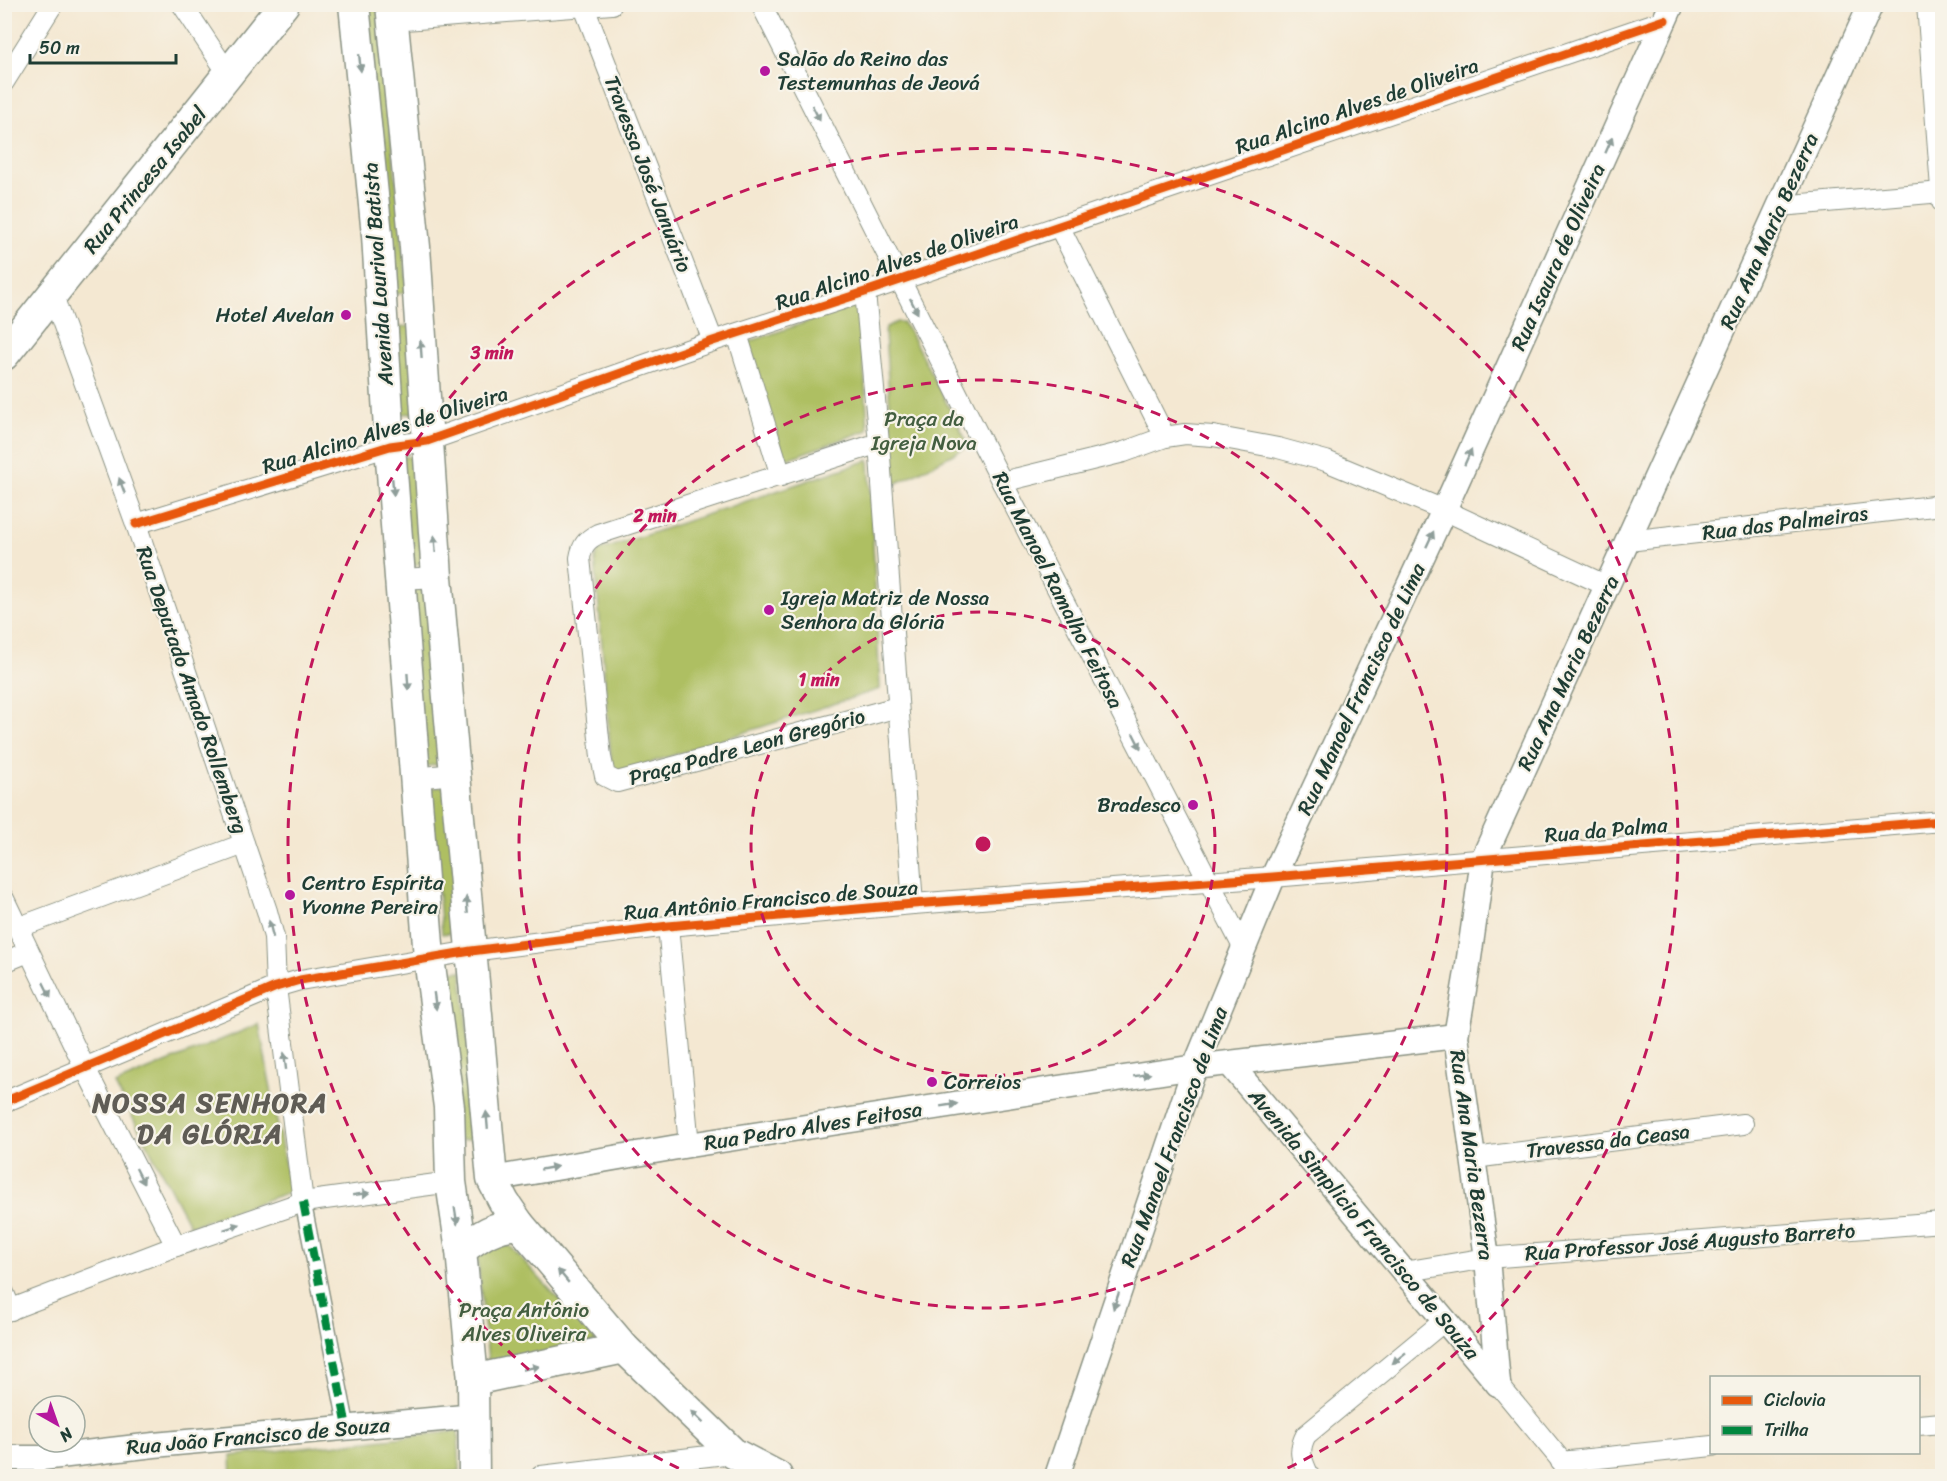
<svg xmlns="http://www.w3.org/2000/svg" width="1947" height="1481" viewBox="0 0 1947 1481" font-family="Sriracha,sans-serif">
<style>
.green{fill:#aebf62;stroke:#667e4b;stroke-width:1.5}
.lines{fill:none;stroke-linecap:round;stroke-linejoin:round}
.pedestrian-casing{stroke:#8a9283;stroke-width:18}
.minor-casing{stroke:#8a9283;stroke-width:22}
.tertiary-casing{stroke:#8a9283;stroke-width:27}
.primary-casing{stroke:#8a9283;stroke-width:33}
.pedestrian{stroke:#fff;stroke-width:15}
.minor{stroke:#fff;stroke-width:20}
.tertiary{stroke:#fff;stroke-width:24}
.primary{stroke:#fff;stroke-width:30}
.quiet{stroke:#00873e;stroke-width:8;stroke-dasharray:15 8;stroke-linecap:butt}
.cycleway-casing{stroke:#f7f3e8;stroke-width:13}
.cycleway{stroke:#e8590c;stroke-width:9}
.oneway{fill:#8f9e9a}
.ring{fill:none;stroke:#c2185b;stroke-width:3;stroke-dasharray:10 8}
.poi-dot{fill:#b5179e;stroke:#f7f3e8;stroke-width:2}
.labels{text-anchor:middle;stroke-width:4.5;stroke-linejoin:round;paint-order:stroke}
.poi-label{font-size:21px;fill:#1f3d34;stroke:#f7f3e8;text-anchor:start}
.street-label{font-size:21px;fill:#1f3d34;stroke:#f7f3e8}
.park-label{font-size:21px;fill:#435e40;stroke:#f7f3e8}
.district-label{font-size:27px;font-weight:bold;letter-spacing:1.5px;fill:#5f5c55;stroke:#f7f3e8}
.centre{fill:#c2185b;stroke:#f7f3e8;stroke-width:3}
.ring-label{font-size:18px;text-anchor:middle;font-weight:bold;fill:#c2185b;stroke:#f7f3e8;stroke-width:4.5;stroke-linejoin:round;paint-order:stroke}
</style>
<rect width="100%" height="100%" fill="#f7f3e8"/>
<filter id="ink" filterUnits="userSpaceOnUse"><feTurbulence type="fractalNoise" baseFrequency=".0167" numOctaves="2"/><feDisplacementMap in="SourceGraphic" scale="12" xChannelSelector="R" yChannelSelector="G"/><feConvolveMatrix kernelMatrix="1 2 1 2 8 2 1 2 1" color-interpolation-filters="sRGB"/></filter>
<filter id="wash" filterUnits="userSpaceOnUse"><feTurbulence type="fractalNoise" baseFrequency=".008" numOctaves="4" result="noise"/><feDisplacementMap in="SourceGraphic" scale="24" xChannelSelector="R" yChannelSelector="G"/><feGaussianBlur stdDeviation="1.35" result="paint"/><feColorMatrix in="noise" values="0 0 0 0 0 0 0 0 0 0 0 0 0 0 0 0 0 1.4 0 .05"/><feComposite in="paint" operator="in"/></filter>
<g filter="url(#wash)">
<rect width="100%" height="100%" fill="#f4e8d2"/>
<g class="green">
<polygon points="363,5 377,5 408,293 391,294"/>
<polygon points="860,304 868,430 784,460 748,342"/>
<polygon points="897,322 902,322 909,331 969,446 895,484 885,333 886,327"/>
<polygon points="414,326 418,413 400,414 390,327"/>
<polygon points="418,456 427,564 407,566 399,457"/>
<polygon points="869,460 880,689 618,773 612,770 595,559 598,551"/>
<polygon points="428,589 445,763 423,767 411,590"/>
<polygon points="448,786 459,932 442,934 430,788"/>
<polygon points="462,971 476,1139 456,1141 445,976 446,972"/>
<polygon points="259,1024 290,1192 190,1226 115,1084"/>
<polygon points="498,1244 510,1246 597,1341 502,1368 488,1360 477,1254"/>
<polygon points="458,1431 460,1471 408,1476 232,1476 231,1456"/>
</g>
</g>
<g filter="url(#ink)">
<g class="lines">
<g class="pedestrian-casing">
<polyline id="pedestrian" points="303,1202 347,1427"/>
</g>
<g class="minor-casing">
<g id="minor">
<polyline points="182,4 229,75"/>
<polyline points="761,4 1002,482 1244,949"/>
<polyline points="1927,4 1942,202"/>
<polyline points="584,7 713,341"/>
<polyline points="392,21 612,4"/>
<polyline points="4,82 53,4"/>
<polyline points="1780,206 1942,192"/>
<polyline points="1059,226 1165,437"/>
<polyline points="865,292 879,443 913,904"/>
<polyline points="53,296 136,524 267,911 274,937 276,987 303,1202"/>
<polyline points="737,334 781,476"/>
<path d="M879,443L598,534C586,540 582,546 580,558L601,757L605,776L617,782L898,707"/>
<polyline points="1002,482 1124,452 1165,437 1185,434 1213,436 1278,448 1326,461 1444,510 1607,586"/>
<polyline points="136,524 390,446 427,441 713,341 865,292 1665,20"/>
<polyline points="1628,541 1942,505"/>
<polyline points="401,579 437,577"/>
<polyline points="414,778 455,774"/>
<polyline points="4,899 85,1068 176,1246"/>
<polyline points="668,926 689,1145"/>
<polyline points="17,928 244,844"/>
<polyline points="4,962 28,952"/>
<polyline points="4,1102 276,987 300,980 471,951 668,926 913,904 1273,877 1942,821"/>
<polyline points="1474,1158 1743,1124"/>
<polyline points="1403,1272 1487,1258 1942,1222"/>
<polyline points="4,1293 11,1310"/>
<polyline points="4,1312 176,1246 303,1202 451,1182"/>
<polyline points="1498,1384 1574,1476"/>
<polyline points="1918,1425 1942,1423"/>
<polyline points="1561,1462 1712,1446"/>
<polyline points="541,1476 733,1453"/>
<path d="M1309,1476C1302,1460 1297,1452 1306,1435L1444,1321"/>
</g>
</g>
<g class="tertiary-casing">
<g id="tertiary">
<polyline points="1230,1064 1498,1384"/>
<polyline points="492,1179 689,1145 1195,1067 1456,1036"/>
<polyline points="1498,1384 1487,1258 1456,1036 1467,972 1483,859 1871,4"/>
<polyline points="4,1458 42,1458 154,1445 475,1416"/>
<polyline points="1057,1476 1195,1067 1273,877 1444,510 1672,4"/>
</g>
</g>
<g class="primary-casing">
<g id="primary">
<polyline points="354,4 377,235 390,446 429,958 449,1107 451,1182 461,1250 473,1380 474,1476"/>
<polyline points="391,4 415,247 437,577 492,1179 504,1202 519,1224 624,1348 733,1453 777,1476"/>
<polyline points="4,355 284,4"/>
<path d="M461,1250C480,1236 495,1225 519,1224"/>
<polyline points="473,1380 624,1348"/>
</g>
</g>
<use href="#pedestrian" class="pedestrian"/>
<use href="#minor" class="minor"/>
<use href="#tertiary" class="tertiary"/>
<use href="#primary" class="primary"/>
<polyline class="quiet" points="303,1202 347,1427"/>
<g class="cycleway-casing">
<g id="cycleway">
<polyline points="136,524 390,446 427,441 713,341 865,292 1665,20"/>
<polyline points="4,1102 276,987 300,980 471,951 668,926 913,904 1273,877 1942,821"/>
</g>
</g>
<use href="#cycleway" class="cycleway"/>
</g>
<defs><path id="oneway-solid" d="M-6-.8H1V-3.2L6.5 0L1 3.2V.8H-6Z" transform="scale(1.5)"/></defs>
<g class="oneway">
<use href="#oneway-solid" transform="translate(360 63) rotate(84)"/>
<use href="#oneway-solid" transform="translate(816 113) rotate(63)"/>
<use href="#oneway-solid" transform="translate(1609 145) rotate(-66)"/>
<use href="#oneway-solid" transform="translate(914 306) rotate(63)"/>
<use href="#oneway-solid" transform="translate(421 349) rotate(-94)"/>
<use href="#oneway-solid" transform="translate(1468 457) rotate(-66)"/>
<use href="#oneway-solid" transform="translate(122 486) rotate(-110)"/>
<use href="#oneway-solid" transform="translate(393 487) rotate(85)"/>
<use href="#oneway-solid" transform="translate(1430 539) rotate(-65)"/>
<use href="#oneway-solid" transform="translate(435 544) rotate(-94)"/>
<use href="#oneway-solid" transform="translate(408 682) rotate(86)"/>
<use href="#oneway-solid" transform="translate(1137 741) rotate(63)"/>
<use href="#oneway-solid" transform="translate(467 905) rotate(-95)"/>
<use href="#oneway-solid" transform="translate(271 929) rotate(-104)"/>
<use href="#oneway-solid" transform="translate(47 990) rotate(64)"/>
<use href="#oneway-solid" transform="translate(435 1001) rotate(82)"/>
<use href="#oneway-solid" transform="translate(285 1061) rotate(-97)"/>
<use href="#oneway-solid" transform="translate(1142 1075) rotate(-9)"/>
<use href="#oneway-solid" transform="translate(949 1105) rotate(-9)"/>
<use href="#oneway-solid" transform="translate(487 1120) rotate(-95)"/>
<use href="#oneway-solid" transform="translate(549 1168) rotate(-10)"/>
<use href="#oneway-solid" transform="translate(140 1176) rotate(63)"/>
<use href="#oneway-solid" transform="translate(361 1194) rotate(-8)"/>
<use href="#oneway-solid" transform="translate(456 1216) rotate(81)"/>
<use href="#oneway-solid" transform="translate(232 1227) rotate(-19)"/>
<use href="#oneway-solid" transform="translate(563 1276) rotate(-130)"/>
<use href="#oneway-solid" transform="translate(1116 1301) rotate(109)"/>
<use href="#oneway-solid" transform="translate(1399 1358) rotate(141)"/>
<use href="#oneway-solid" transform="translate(531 1368) rotate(-12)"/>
<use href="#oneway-solid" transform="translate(697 1417) rotate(-136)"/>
</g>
</g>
<g class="ring">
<circle cx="983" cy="844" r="232"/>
<circle cx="983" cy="844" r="464"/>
<path d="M695 1476A695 695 0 1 1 1271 1476"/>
</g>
<g class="poi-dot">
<circle cx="765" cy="71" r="6"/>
<circle cx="346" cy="315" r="6"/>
<circle cx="769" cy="610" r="6"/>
<circle cx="1193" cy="805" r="6"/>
<circle cx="290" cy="895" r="6"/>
<circle cx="932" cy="1082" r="6"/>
</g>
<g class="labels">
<g class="poi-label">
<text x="777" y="66">Salão do Reino das<tspan x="777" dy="24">Testemunhas de Jeová</tspan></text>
<text x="334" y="322" text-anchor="end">Hotel Avelan</text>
<text x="781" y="605">Igreja Matriz de Nossa<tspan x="781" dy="24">Senhora da Glória</tspan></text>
<text x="1181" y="812" text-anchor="end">Bradesco</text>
<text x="302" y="890">Centro Espírita<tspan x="302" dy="24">Yvonne Pereira</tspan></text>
<text x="944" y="1089">Correios</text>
</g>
<g class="street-label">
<text transform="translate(1357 106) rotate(-19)" y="7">Rua Alcino Alves de Oliveira</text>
<text transform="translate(648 174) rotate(69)" y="7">Travessa José Januário</text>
<text transform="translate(145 180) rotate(-51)" y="7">Rua Princesa Isabel</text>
<text transform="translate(1769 231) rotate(-66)" y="7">Rua Ana Maria Bezerra</text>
<text transform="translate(1558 257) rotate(-66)" y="7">Rua Isaura de Oliveira</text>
<text transform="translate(897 262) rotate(-19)" y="7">Rua Alcino Alves de Oliveira</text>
<text transform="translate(378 274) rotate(-94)" y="7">Avenida Lourival Batista</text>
<text transform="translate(385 430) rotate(-17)" y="7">Rua Alcino Alves de Oliveira</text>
<text transform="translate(1785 523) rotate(-7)" y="7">Rua das Palmeiras</text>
<text transform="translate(1058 590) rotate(63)" y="7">Rua Manoel Ramalho Feitosa</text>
<text transform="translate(1568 673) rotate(-65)" y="7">Rua Ana Maria Bezerra</text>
<text transform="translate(1361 689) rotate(-65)" y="7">Rua Manoel Francisco de Lima</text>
<text transform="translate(192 690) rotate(71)" y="7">Rua Deputado Amado Rollemberg</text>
<text transform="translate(747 747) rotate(-15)" y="7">Praça Padre Leon Gregório</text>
<text transform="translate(1606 830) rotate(-5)" y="7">Rua da Palma</text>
<text transform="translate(771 900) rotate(-5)" y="7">Rua Antônio Francisco de Souza</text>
<text transform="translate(813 1126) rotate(-9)" y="7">Rua Pedro Alves Feitosa</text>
<text transform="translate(1174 1137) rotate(-70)" y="7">Rua Manoel Francisco de Lima</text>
<text transform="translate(1608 1141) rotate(-7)" y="7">Travessa da Ceasa</text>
<text transform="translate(1472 1155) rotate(82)" y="7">Rua Ana Maria Bezerra</text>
<text transform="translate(1364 1224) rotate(50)" y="7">Avenida Simplicio Francisco de Souza</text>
<text transform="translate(1690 1242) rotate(-4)" y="7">Rua Professor José Augusto Barreto</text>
<text transform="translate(258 1436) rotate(-5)" y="7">Rua João Francisco de Souza</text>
</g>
<g class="park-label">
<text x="924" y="426">Praça da<tspan x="924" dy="24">Igreja Nova</tspan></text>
<text x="524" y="1317">Praça Antônio<tspan x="524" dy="24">Alves Oliveira</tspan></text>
</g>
<g class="district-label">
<text x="210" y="1112">NOSSA SENHORA<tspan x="210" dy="31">DA GLÓRIA</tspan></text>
</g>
</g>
<circle cx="983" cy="844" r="9" class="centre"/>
<g class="ring-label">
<text x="492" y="359">3 min</text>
<text x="655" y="522">2 min</text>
<text x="819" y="686">1 min</text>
</g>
<rect width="1947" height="1481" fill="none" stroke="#f7f3e8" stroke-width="24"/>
<rect x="1710" y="1376" width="210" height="78" fill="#f7f3e8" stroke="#a1aaa0" stroke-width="1.5"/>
<rect x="1722" y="1396" width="30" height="9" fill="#e8590c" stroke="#a1aaa0" stroke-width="1.5"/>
<text x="1764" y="1406" font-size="18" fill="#1f3d34">Ciclovia</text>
<rect x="1722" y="1426" width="30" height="9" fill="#00873e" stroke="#a1aaa0" stroke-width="1.5"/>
<text x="1764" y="1436" font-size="18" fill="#1f3d34">Trilha</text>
<g transform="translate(57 1424) rotate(140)"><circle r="28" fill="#f7f3e8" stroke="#a1aaa0" stroke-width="1.5"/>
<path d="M0-4.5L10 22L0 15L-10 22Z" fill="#b5179e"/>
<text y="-9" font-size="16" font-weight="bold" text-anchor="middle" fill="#1f3d34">N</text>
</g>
<path d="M30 54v9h146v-9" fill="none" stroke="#1f3d34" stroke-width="3"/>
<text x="39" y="54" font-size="18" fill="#1f3d34" stroke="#f7f3e8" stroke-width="4.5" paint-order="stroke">50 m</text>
</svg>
